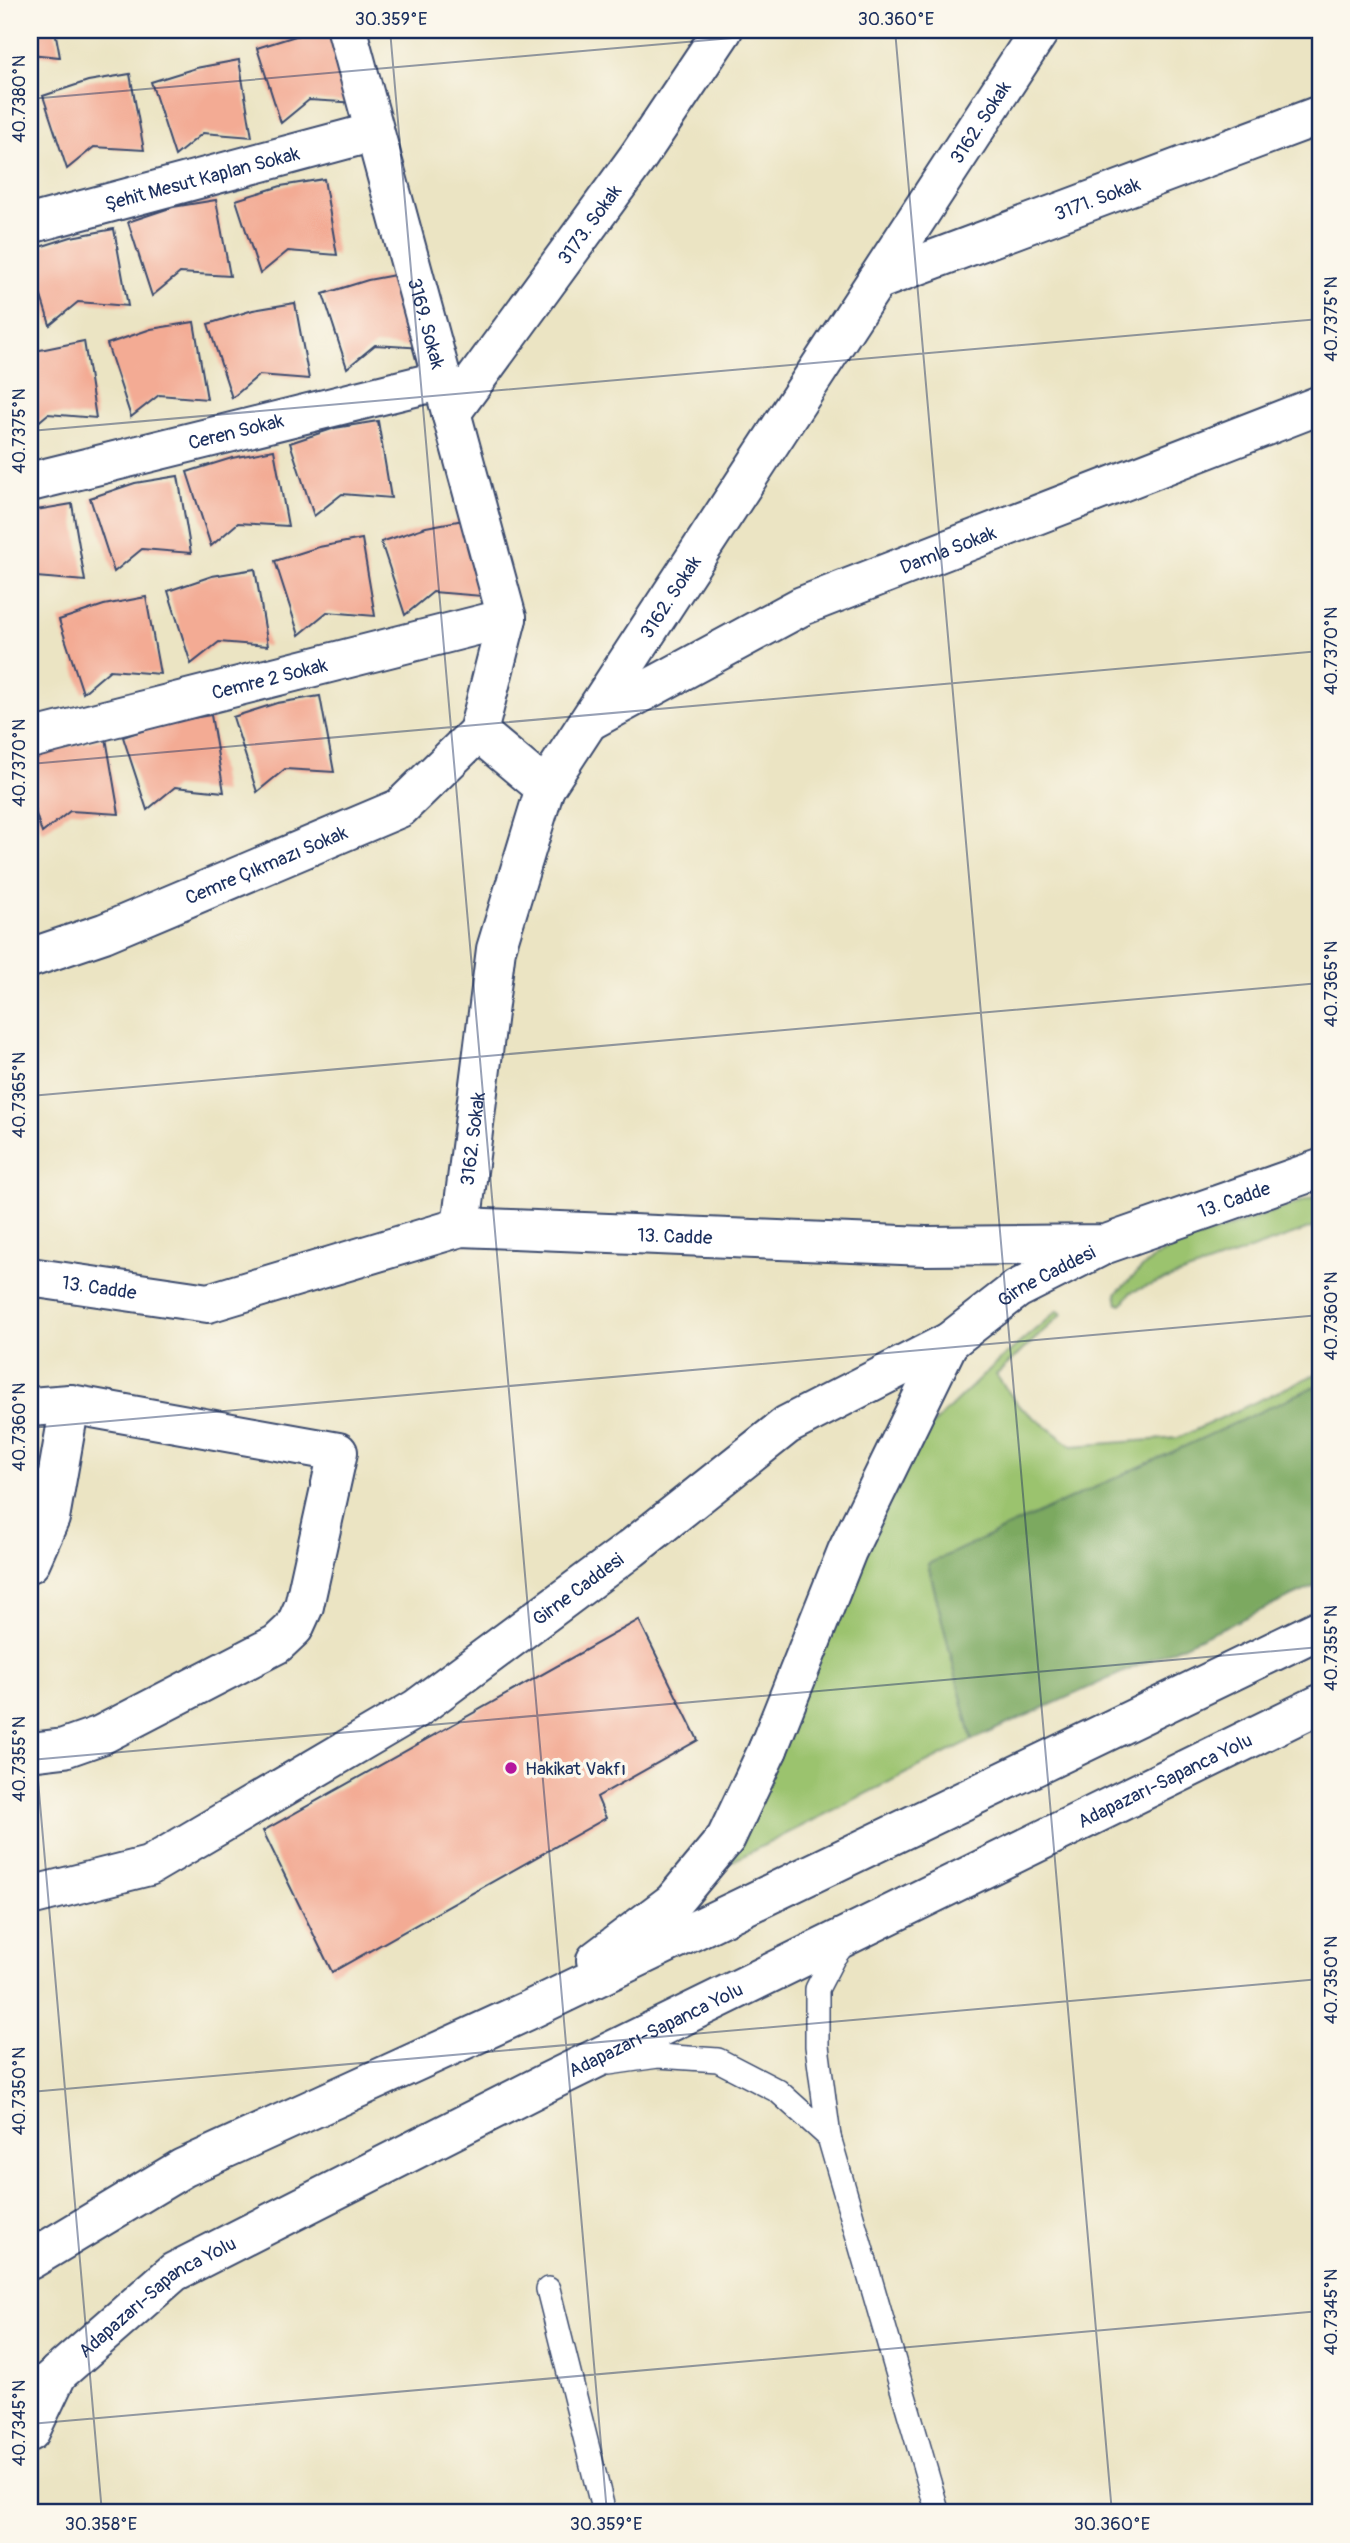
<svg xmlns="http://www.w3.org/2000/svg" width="1350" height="2543" viewBox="0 0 1350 2543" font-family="Pangolin,sans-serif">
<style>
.green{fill:#9bc36e;stroke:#5b7966;stroke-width:2}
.forest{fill:#7ca961;stroke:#4c6c60;stroke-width:2}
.building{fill:#f3ab94}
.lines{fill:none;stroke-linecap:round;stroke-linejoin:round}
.service-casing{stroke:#3a4a6d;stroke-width:26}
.minor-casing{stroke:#3a4a6d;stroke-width:42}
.tertiary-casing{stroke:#3a4a6d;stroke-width:42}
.primary-casing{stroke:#3a4a6d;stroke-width:42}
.trunk-casing{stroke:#3a4a6d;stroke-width:42}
.service{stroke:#fff;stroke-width:23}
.minor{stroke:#fff;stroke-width:38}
.tertiary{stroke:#fff;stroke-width:38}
.primary{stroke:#fff;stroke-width:38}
.trunk{stroke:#fff;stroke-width:38}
.ticks{fill:none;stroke:#1b2f5e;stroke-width:2;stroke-opacity:0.45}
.poi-dot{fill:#b5179e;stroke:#fbf7ec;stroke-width:2.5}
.labels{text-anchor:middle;stroke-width:7;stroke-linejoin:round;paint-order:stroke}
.street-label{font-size:19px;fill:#1b2f5e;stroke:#fbf7ec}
.poi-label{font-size:19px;fill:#1b2f5e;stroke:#fbf7ec;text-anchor:start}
.neatline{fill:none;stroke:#1b2f5e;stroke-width:2.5}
.ticks-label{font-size:18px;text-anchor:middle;fill:#1b2f5e}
</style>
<rect width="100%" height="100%" fill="#fbf7ec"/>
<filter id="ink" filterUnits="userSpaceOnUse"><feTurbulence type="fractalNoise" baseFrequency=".0143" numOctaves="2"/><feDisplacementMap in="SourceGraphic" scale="14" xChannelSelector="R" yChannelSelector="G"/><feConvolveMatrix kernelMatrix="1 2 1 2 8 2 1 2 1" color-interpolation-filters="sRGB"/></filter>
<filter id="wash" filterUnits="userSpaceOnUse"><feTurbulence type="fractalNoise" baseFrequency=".00686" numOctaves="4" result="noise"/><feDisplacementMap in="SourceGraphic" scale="28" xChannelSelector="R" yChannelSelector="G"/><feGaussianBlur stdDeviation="1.57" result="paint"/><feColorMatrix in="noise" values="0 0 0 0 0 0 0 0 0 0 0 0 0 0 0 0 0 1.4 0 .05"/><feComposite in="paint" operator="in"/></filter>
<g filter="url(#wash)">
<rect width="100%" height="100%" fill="#ebe4c3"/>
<g class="green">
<polygon points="1320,1195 1320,1225 1131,1292 1122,1304 1118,1304 1116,1293 1153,1258 1179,1245"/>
<polygon points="1058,1310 1062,1314 996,1375 1019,1406 1072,1446 1178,1438 1320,1372 1320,1387 928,1564 972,1740 711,1872 813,1658 925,1432 994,1365"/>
</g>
<polygon class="forest" points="1320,1384 1320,1584 972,1740 928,1564"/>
<g id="blocks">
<g class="building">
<polygon points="30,30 55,30 60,57 30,54"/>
<polygon points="327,30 345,30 358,103 309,100 281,123 257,48 302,34"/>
<polygon points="239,60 252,137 203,133 175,156 151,82 196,68"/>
<polygon points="130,74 144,150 94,147 67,169 43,96 88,81"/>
<polygon points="324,179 337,255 288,251 260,274 236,200 281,186"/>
<polygon points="216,200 230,276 180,273 152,296 128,222 173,207"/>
<polygon points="114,229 128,306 78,302 50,325 30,261 30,250 71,237"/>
<polygon points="411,272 424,348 375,345 347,368 323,294 368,280"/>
<polygon points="295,303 309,379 259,375 232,398 208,324 253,310"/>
<polygon points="194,322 207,399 159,395 131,417 107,344 151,329"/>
<polygon points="84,341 96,418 48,414 30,429 30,352"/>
<polygon points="378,421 391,498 342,494 314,516 290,443 335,428"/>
<polygon points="274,450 288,526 238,523 211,546 187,472 232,458"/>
<polygon points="178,476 191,553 142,549 114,572 90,498 135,483"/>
<polygon points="72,504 85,581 36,577 30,582 30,511"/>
<polygon points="469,519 482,596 433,592 405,615 381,542 426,527"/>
<polygon points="362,539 375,616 327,612 299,635 275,561 319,547"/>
<polygon points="255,569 268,646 219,642 191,664 168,591 212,576"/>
<polygon points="146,597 160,674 110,670 83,693 59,620 104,605"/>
<polygon points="320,696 334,772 285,769 257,792 233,717 277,703"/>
<polygon points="211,715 224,792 175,787 147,810 123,737 168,722"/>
<polygon points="106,738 119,814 70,811 42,833 30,795 30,755"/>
<polygon points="639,1620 698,1740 597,1797 606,1818 332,1972 263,1831"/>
</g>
</g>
</g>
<g filter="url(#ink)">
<use href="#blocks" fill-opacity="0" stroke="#3a4a6d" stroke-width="2"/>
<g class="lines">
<g class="service-casing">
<g id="service">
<polyline points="845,1942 833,1958 817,1989 817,2046 829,2137 938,2513"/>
<polyline points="609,2063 658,2056 718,2060 778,2091 829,2137"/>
<polyline points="548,2289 604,2513"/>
</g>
</g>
<g class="minor-casing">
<g id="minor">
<path id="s1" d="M347,30L507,618L478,732L545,788"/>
<path id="s2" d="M30,224L374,132"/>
<path id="s3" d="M876,281L1320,115"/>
<path id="s4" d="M451,413L638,157L723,30"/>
<path id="s5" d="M30,482L442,380"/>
<path id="s6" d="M593,719L802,606L1320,405"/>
<path id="s7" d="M30,739L507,618"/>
<path id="s8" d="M30,958L104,933L400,808L478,732"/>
<path id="s9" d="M461,1227L496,949L545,788L1040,30"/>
<polyline points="30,1407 70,1404 338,1452 304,1606 294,1628 277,1644 101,1735 64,1748 30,1752"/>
<polyline points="30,1563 50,1518 70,1404"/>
</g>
</g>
<g class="tertiary-casing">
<g id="tertiary">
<path id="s10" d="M30,1277L208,1303L461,1227L926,1246L1106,1244L1320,1169"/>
<polyline points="768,1749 847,1551 949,1342"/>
<path id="s11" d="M30,1896L149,1866L416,1709L631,1549L787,1425L949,1342L1017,1289L1098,1248"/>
</g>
</g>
<g class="primary-casing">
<g id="primary">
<polyline points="596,1960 673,1902 726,1838 768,1749"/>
<polyline points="30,2260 183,2168 527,2011 1320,1629"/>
<path id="s12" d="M36,2400L46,2384L174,2272L548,2082L1320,1704"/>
</g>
</g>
<g class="trunk-casing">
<polyline id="trunk" points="30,2432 58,2373"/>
</g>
<use href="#service" class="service"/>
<use href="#minor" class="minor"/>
<use href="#tertiary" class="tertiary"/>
<use href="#primary" class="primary"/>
<use href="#trunk" class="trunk"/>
</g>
</g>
<path class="ticks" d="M390,30L607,2513M895,30L1112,2513M30,99L825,30M30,431L1320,319M30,764L1320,651M30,1096L1320,983M30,1428L1320,1315M30,1689L102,2513M30,1760L1320,1647M30,2092L1320,1979M30,2424L1320,2311"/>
<circle class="poi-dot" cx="511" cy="1768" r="7"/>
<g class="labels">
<g class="street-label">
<text dy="7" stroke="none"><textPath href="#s9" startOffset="1244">3162. Sokak</textPath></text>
<text dy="7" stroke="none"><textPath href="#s2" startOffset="178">Şehit Mesut Kaplan Sokak</textPath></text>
<text dy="7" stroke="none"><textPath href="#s3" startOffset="236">3171. Sokak</textPath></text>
<text dy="7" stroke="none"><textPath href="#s4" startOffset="234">3173. Sokak</textPath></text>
<text dy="7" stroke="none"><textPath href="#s1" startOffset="304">3169. Sokak</textPath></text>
<text dy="7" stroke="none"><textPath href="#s5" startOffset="212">Ceren Sokak</textPath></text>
<text dy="7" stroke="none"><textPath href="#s6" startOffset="394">Damla Sokak</textPath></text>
<text dy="7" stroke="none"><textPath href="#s9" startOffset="677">3162. Sokak</textPath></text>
<text dy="7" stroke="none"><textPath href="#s7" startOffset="247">Cemre 2 Sokak</textPath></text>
<text dy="7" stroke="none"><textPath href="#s8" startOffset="254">Cemre Çıkmazı Sokak</textPath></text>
<text dy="7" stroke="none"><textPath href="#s9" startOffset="89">3162. Sokak</textPath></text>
<text dy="7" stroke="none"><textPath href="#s10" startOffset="1225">13. Cadde</textPath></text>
<text dy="7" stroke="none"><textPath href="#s10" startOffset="658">13. Cadde</textPath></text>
<text dy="7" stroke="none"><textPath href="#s11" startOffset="1200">Girne Caddesi</textPath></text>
<text dy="7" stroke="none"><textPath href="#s10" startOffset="70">13. Cadde</textPath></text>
<text dy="7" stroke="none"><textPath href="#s11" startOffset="634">Girne Caddesi</textPath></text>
<text dy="7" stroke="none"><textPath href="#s12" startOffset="1295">Adapazarı-Sapanca Yolu</textPath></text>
<text dy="7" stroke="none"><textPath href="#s12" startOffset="728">Adapazarı-Sapanca Yolu</textPath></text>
<text dy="7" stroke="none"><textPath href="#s12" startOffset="161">Adapazarı-Sapanca Yolu</textPath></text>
</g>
<g class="poi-label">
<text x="525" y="1775">Hakikat Vakfı</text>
</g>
</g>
<rect width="1350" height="2543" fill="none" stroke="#fbf7ec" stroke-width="77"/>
<rect x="38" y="38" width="1274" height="2466" class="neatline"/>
<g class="ticks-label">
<text x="391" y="25">30.359°E</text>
<text x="896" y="25">30.360°E</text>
<text transform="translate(19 99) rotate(-90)" y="6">40.7380°N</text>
<text transform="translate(1331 319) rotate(-90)" y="6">40.7375°N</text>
<text transform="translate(19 431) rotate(-90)" y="6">40.7375°N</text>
<text transform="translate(1331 651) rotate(-90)" y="6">40.7370°N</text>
<text transform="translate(19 763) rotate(-90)" y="6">40.7370°N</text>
<text transform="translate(1331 984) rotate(-90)" y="6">40.7365°N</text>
<text transform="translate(19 1095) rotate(-90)" y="6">40.7365°N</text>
<text transform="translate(1331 1316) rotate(-90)" y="6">40.7360°N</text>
<text transform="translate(19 1427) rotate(-90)" y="6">40.7360°N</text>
<text transform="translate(1331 1648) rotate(-90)" y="6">40.7355°N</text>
<text transform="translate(19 1759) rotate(-90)" y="6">40.7355°N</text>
<text transform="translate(1331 1980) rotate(-90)" y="6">40.7350°N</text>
<text transform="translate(19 2091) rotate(-90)" y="6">40.7350°N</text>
<text transform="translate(1331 2312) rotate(-90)" y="6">40.7345°N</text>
<text transform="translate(19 2423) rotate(-90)" y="6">40.7345°N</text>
<text x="101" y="2530">30.358°E</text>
<text x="606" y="2530">30.359°E</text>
<text x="1112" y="2530">30.360°E</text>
</g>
</svg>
